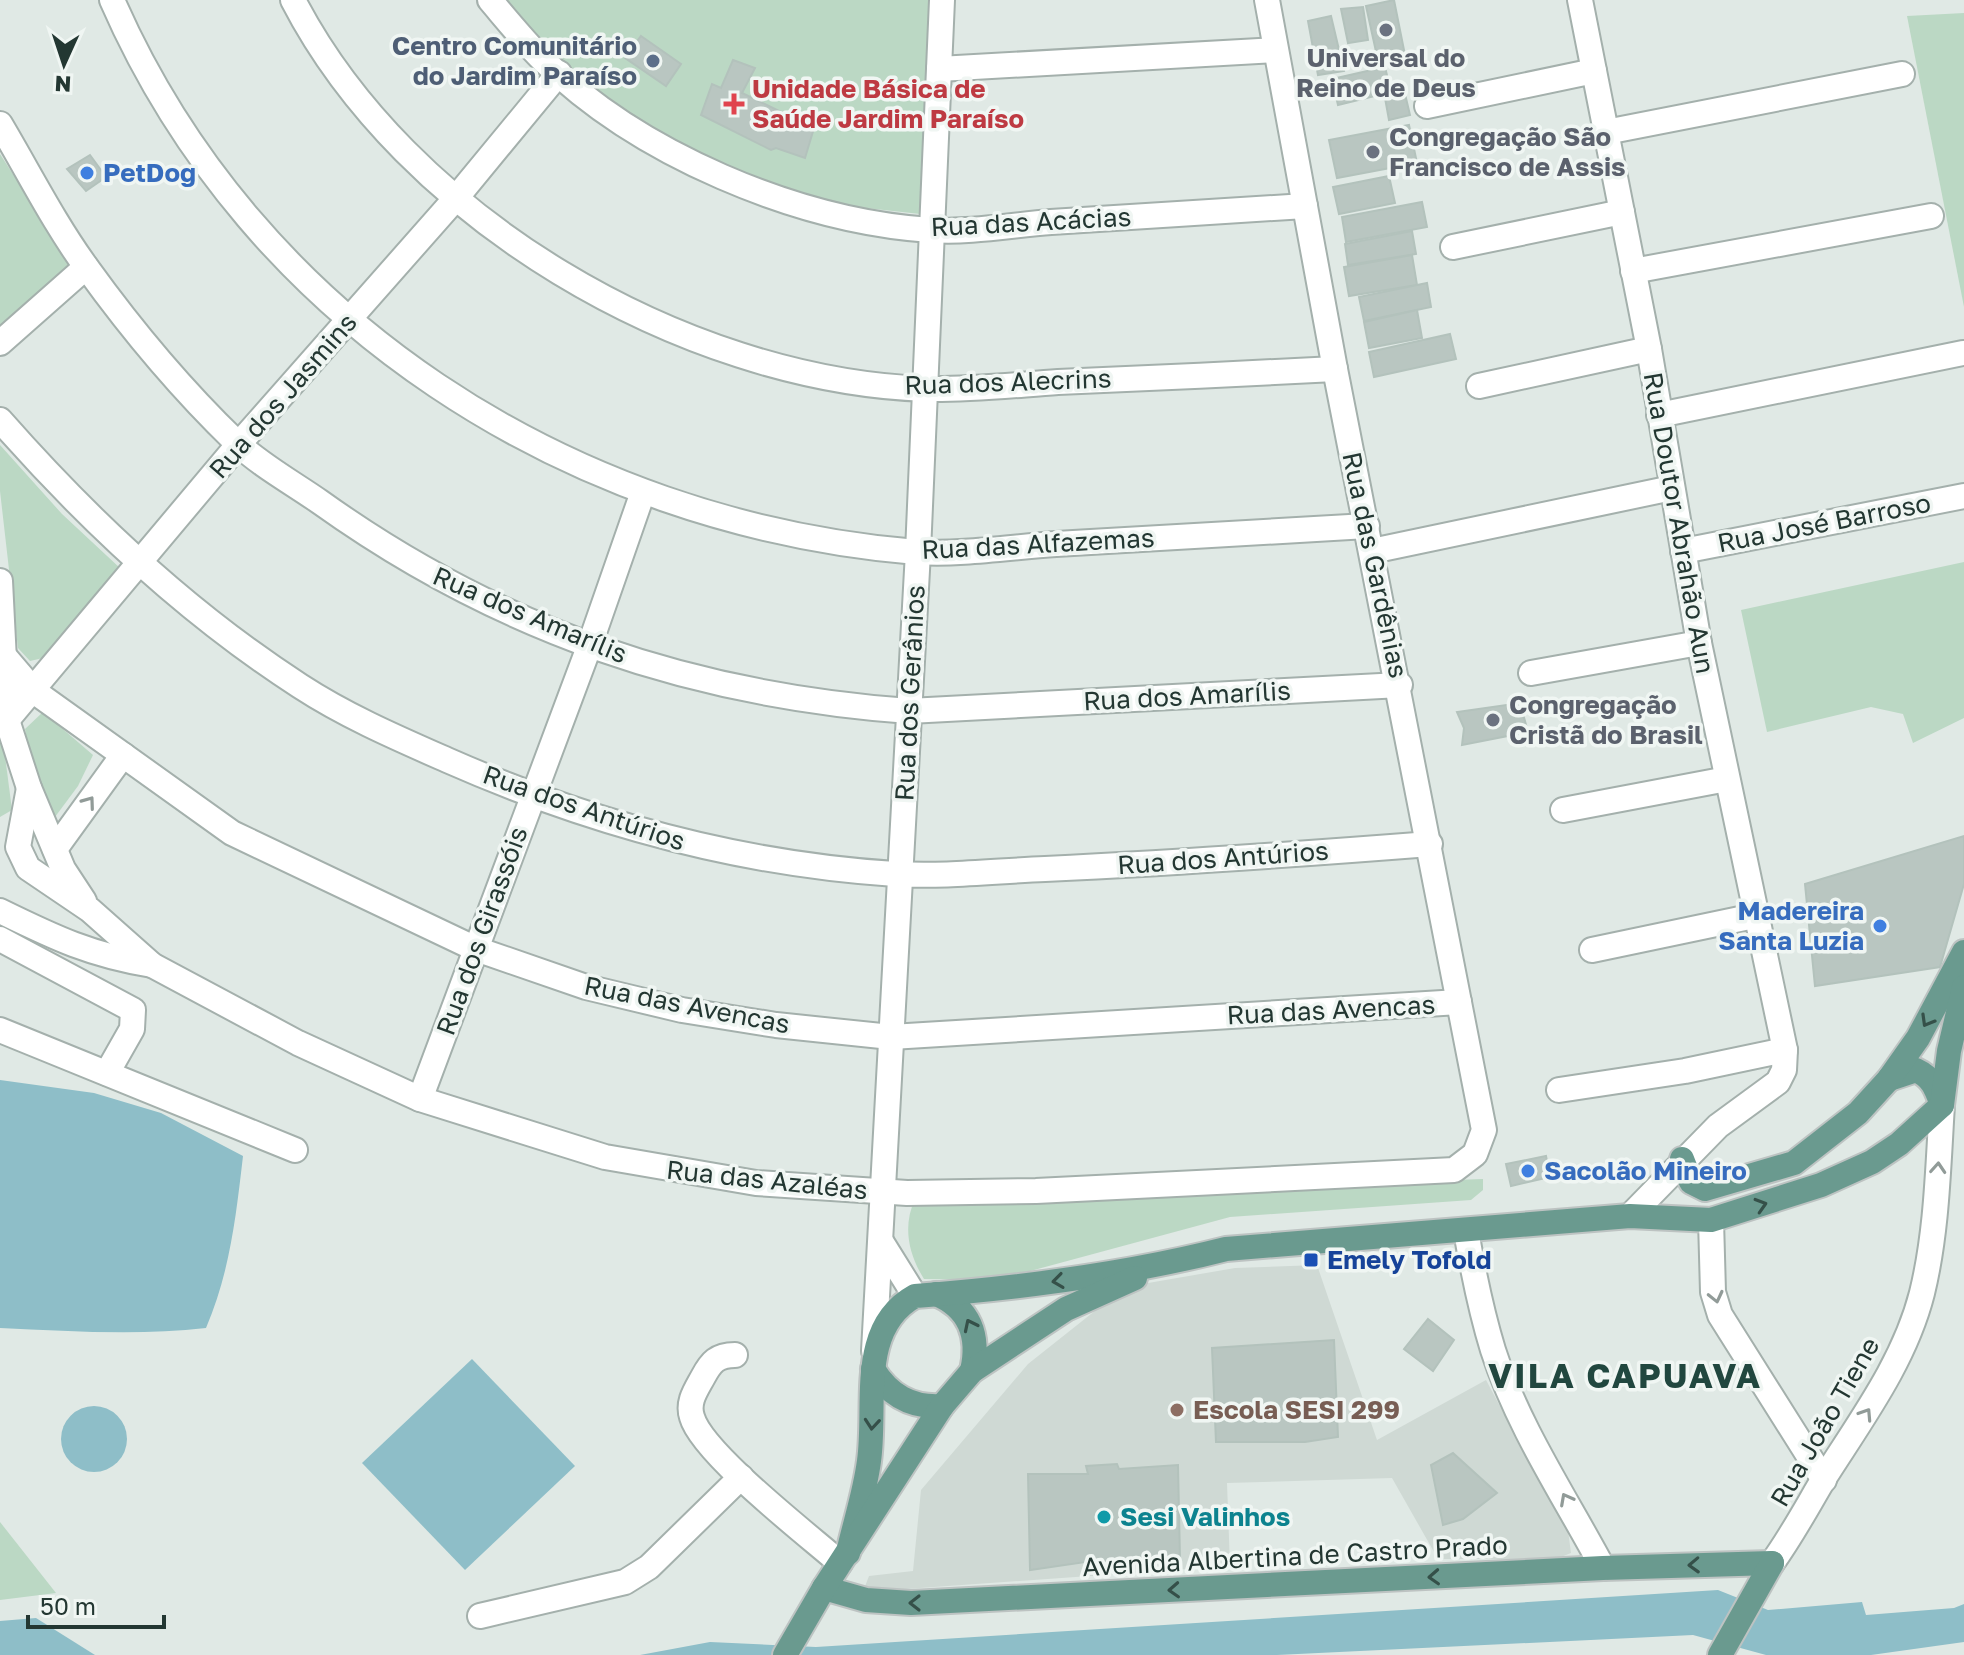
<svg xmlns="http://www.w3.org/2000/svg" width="1964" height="1655" viewBox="0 0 1964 1655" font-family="'Golos Text',sans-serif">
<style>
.built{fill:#cfd9d4}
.green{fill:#bbd8c4}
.water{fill:#8ebec8}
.building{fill:#b9c6c1;stroke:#b3c2bc;stroke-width:2}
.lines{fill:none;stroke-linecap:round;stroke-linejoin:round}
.minor-casing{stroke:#a4b0ac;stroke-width:28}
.major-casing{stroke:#bdc3c2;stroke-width:28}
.minor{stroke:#fff;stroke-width:24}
.major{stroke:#6a9a8f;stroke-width:24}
.oneway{stroke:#919b98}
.oneway2{stroke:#355049}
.worship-dot{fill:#6b7280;stroke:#f0f6f3;stroke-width:3}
.service-dot{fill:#5c6f8a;stroke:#f0f6f3;stroke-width:3}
.health-dot{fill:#e0444e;stroke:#f0f6f3;stroke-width:3}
.shop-dot{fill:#3f7fe0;stroke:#f0f6f3;stroke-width:3}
.transit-dot{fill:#1a4fb4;stroke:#f0f6f3;stroke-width:3}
.education-dot{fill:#8d6e63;stroke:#f0f6f3;stroke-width:3}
.culture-dot{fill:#0f9aa8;stroke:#f0f6f3;stroke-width:3}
.labels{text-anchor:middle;stroke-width:7;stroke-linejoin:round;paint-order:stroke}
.service-label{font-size:26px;font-weight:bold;fill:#4e5e75;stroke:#f0f6f3;text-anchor:end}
.worship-label{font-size:26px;font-weight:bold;fill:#5b616d;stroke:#f0f6f3;text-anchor:start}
.health-label{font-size:26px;font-weight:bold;fill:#be3a42;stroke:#f0f6f3;text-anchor:start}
.shop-label{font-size:26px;font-weight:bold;fill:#366cbe;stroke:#f0f6f3;text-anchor:start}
.street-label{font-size:26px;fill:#233732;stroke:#f0f6f3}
.transit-label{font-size:26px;font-weight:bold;fill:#164399;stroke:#f0f6f3;text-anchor:start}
.education-label{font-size:26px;font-weight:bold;fill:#785e54;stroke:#f0f6f3;text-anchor:start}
.culture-label{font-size:26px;font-weight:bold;fill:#0d838f;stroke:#f0f6f3;text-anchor:start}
.district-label{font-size:34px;font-weight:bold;letter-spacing:2px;fill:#21473f;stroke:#f0f6f3}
</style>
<rect width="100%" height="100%" fill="#e0e9e5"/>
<polygon class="built" points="1317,1265 1377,1440 1486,1380 1550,1500 1567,1523 1571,1553 1556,1559 1438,1559 1392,1478 1227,1483 1230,1566 878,1591 864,1589 869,1576 913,1571 921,1490 1028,1364 1125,1287 1235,1268"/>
<g class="green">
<polygon points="504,0 930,0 920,214 857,207 793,193 736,175 595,102"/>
<polygon points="1964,13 1964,307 1907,16"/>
<polygon points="0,154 70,263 0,326"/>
<polygon points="0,445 62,514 121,569 43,658 30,661 18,648 0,491"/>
<polygon points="1964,562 1964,718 1913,743 1903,714 1871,707 1767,732 1741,610"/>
<polygon points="43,712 93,755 78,786 52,821 40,812 25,729"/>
<polygon points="0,717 12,810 0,817"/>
<path d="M1483,1179V1190L1471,1200L1230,1217L997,1280L924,1279C909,1255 902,1227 915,1199Z"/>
<polygon points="0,1522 56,1593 0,1600"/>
</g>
<g class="water">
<path d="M0,1080L94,1093L161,1113L243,1156C236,1216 230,1272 206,1328C138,1336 68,1331 0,1328Z"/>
<polygon points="472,1359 575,1466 465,1570 362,1463"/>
<circle cx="94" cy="1439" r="33"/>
<polygon points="1718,1590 1768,1610 1862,1602 1866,1615 1954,1608 1964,1604 1964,1642 1871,1655 1766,1655 1693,1635 1277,1655 640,1655 710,1642 816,1647"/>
<polygon points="36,1618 95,1655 0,1655 0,1621"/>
</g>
<g class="building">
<polygon points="1394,0 1406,60 1393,61 1391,53 1377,56 1366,6"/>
<polygon points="1363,7 1368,40 1348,43 1341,9"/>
<polygon points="1331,16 1344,71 1318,75 1308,21"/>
<polygon points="641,36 681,64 666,86 625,58"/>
<polygon points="733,60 755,68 742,93 814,128 805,158 776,148 771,150 701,115 712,84 721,88"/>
<polygon points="1385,67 1391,92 1338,105 1332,79"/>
<polygon points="1405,94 1410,115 1389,120 1385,98"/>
<polygon points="1409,125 1417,163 1337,178 1329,140"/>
<polygon points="90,155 106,177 86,191 67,169"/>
<polygon points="1389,176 1395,203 1339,214 1333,187"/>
<polygon points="1422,202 1427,227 1346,242 1342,217"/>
<polygon points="1412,231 1416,254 1348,265 1345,244"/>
<polygon points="1412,255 1417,285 1349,296 1344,267"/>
<polygon points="1427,283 1431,307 1364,321 1359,297"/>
<polygon points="1417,310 1422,338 1369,348 1364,322"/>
<polygon points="1450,334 1456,359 1374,377 1369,352"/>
<polygon points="1520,703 1528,732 1462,745 1464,728 1457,712"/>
<polygon points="1964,836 1964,884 1940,967 1815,986 1805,884"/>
<polygon points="1546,1156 1550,1177 1511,1186 1506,1164"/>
<polygon points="1428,1319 1454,1340 1433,1371 1404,1349"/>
<polygon points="1334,1340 1338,1437 1305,1442 1216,1442 1212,1348"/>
<polygon points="1453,1453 1497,1493 1463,1519 1443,1525 1431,1465"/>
<polygon points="1117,1464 1119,1469 1178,1465 1180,1560 1116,1562 1116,1568 1087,1568 1085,1562 1030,1570 1028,1474 1088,1474 1086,1466"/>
</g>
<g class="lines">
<g class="minor-casing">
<g id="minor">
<path d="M112,0C252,321 570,523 916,552C961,555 1011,547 1056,544C1160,538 1264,532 1367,526"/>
<path d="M293,0C405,217 682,380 925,389C969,390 1014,385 1058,382C1150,378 1243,374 1335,369"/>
<path d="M490,0C507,20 524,41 542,59C638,154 797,221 930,230C969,233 1012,225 1051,222C1136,217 1220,211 1305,206"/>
<polyline points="1580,0 1649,349 1699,643 1785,1050 1784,1070 1778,1082 1718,1126 1630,1216"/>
<polyline points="939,69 1275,50"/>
<polyline points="1427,106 1594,71"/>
<path d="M0,124C28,171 54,223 87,268C131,329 182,390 236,442C260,465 293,483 320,502C499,630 690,695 909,711L1400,685"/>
<polyline points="1606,132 1902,74"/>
<polyline points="1453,247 1622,212"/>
<polyline points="1633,271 1931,216"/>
<polyline points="0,343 86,267"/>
<polyline points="1479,386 1649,349"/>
<polyline points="1659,415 1963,353"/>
<path d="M0,420C88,520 187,613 300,686C346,716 397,738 447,760C590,823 739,864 895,874C944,877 996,871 1045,869C1174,863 1302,854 1430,844"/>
<polyline points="1372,551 1672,488"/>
<polyline points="1683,551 1964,496"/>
<polyline points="0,581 7,720 29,788 63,869 84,901"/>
<polyline points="6,658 35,692 232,833 476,949 586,987 682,1010 776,1025 891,1037 1459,1002"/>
<polyline points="1531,673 1699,643"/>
<polyline points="7,720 238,445 456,198 559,73"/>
<polyline points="29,788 18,847 28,868 90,910 152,965 298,1043 420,1099 605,1157 756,1183 907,1193 1036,1191 1454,1170 1475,1154 1484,1130 1335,369 1267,0"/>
<polyline points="1563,810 1727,779"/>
<polyline points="55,849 123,755"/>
<path d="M0,911C55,938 91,955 152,965"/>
<polyline points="0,939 133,1010 132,1029 107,1073"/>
<polyline points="1592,950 1759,915"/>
<polyline points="0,1030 295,1150"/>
<polyline points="1559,1090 1685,1071 1785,1050"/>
<polyline points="420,1099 589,647 643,492"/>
<polyline points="1711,1220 1713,1292 1720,1315 1824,1480"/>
<path d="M1466,1231C1473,1271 1481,1311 1493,1350C1518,1427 1565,1497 1603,1568"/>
<polyline points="882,1243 915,1296"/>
<polyline points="874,1351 918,552 942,0"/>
<path d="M735,1355C717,1355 711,1362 703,1377C696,1390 687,1402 692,1417C702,1453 808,1535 840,1563"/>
<path d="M1772,1563C1793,1534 1808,1505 1826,1475C1863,1417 1905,1360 1922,1293C1937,1232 1938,1167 1942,1105"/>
<polyline points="480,1616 625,1582 649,1567 741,1477"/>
</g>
</g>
<g class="major-casing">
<g id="major">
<path d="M1889,1079L1916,1070C1933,1078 1936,1089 1942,1105"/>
<polyline points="1682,1159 1691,1182 1705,1189 1794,1163 1858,1113 1889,1079 1918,1038 1964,952"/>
<path d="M936,1294C970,1308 980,1336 972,1371"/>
<path d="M873,1369C889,1395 911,1408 942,1406"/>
<path d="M848,1553C855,1522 865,1492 869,1461C877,1405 857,1328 915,1296C1020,1288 1124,1275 1226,1249L1630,1216L1711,1220L1821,1185L1872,1162L1899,1144L1942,1105L1949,1051L1964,987"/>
<polyline points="824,1588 866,1600 911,1603 1603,1568 1772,1563"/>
<polyline points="785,1655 824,1588 942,1406 972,1371 1066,1309 1135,1278"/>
<polyline points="1720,1655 1772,1563"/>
</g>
</g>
<use href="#minor" class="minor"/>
<use href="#major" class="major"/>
</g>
<defs><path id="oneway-chevron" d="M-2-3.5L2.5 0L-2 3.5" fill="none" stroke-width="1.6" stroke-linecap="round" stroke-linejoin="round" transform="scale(2)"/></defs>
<g class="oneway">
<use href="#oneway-chevron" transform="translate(89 802) rotate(-54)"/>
<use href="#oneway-chevron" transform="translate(1938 1168) rotate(-86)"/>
<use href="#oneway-chevron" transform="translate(1716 1297) rotate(77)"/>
<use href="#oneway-chevron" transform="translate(1866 1414) rotate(-57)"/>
<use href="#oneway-chevron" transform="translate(1566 1499) rotate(-118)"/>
</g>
<g class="oneway2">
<use href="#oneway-chevron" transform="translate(1927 1021) rotate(120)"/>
<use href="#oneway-chevron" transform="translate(1761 1205) rotate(-17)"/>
<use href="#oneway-chevron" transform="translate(1058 1281) rotate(172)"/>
<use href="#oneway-chevron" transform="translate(970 1325) rotate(-116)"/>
<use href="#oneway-chevron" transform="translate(872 1424) rotate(95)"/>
<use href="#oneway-chevron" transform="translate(1694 1565) rotate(178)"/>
<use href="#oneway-chevron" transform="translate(1434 1577) rotate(177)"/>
<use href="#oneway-chevron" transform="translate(1174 1590) rotate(177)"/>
<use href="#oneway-chevron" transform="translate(915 1603) rotate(180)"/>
</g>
<g class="worship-dot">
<circle cx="1386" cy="30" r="8"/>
<circle cx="1373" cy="152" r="8"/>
<circle cx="1493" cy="720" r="8"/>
</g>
<circle class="service-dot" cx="653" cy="61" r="8"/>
<path class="health-dot" d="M730 92h8v8h8v8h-8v8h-8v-8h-8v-8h8z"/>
<g class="shop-dot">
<circle cx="87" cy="173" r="8"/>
<circle cx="1880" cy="926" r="8"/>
<circle cx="1528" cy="1171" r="8"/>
</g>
<rect class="transit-dot" x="1303" y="1252" width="16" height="16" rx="4"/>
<circle class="education-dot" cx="1177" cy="1410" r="8"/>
<circle class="culture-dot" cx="1104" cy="1517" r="8"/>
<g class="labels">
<g class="service-label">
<text x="637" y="55">Centro Comunitário<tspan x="637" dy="30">do Jardim Paraíso</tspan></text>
</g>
<g class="worship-label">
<text x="1386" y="67" text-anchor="middle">Universal do<tspan x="1386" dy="30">Reino de Deus</tspan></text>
<text x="1389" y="146">Congregação São<tspan x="1389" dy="30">Francisco de Assis</tspan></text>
<text x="1509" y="714">Congregação<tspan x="1509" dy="30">Cristã do Brasil</tspan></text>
</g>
<g class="health-label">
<text x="752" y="98">Unidade Básica de<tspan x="752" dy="30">Saúde Jardim Paraíso</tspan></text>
</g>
<g class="shop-label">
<text x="103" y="182">PetDog</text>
<text x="1864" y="920" text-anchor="end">Madereira<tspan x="1864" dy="30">Santa Luzia</tspan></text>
<text x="1544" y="1180">Sacolão Mineiro</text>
</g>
<g class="street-label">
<text transform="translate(1031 222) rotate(-3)" y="9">Rua das Acácias</text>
<text transform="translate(1008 382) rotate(-2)" y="9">Rua dos Alecrins</text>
<text transform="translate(283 396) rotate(-49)" y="9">Rua dos Jasmins</text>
<text transform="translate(1679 523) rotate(80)" y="9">Rua Doutor Abrahão Aun</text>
<text transform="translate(1824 523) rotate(-11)" y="9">Rua José Barroso</text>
<text transform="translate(1038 544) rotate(-3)" y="9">Rua das Alfazemas</text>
<text transform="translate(1375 565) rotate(78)" y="9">Rua das Gardênias</text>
<text transform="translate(530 615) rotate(23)" y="9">Rua dos Amarílis</text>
<text transform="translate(910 693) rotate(-87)" y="9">Rua dos Gerânios</text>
<text transform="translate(1187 696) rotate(-3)" y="9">Rua dos Amarílis</text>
<text transform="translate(584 808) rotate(19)" y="9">Rua dos Antúrios</text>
<text transform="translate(1223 858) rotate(-4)" y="9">Rua dos Antúrios</text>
<text transform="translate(482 931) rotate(-70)" y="9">Rua dos Girassóis</text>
<text transform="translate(687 1005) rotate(11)" y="9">Rua das Avencas</text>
<text transform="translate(1331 1010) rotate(-3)" y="9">Rua das Avencas</text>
<text transform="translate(767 1180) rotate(6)" y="9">Rua das Azaléas</text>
<text transform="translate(1825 1422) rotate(-60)" y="9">Rua João Tiene</text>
<text transform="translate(1295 1556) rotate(-3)" y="9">Avenida Albertina de Castro Prado</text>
</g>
<g class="transit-label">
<text x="1327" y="1269">Emely Tofold</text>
</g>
<g class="education-label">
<text x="1193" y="1419">Escola SESI 299</text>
</g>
<g class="culture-label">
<text x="1120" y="1526">Sesi Valinhos</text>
</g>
<g class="district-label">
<text x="1625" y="1388">VILA CAPUAVA</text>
</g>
</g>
<g transform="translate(64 64) rotate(183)" stroke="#f0f6f3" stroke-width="6" paint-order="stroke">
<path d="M0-6L14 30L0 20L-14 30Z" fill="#233732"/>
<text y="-12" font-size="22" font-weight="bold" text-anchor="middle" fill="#233732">N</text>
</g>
<path d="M28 1615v12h136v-12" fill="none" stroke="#233732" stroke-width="4"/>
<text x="40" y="1615" font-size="24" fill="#233732" stroke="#f0f6f3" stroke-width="6" paint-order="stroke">50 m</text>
</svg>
